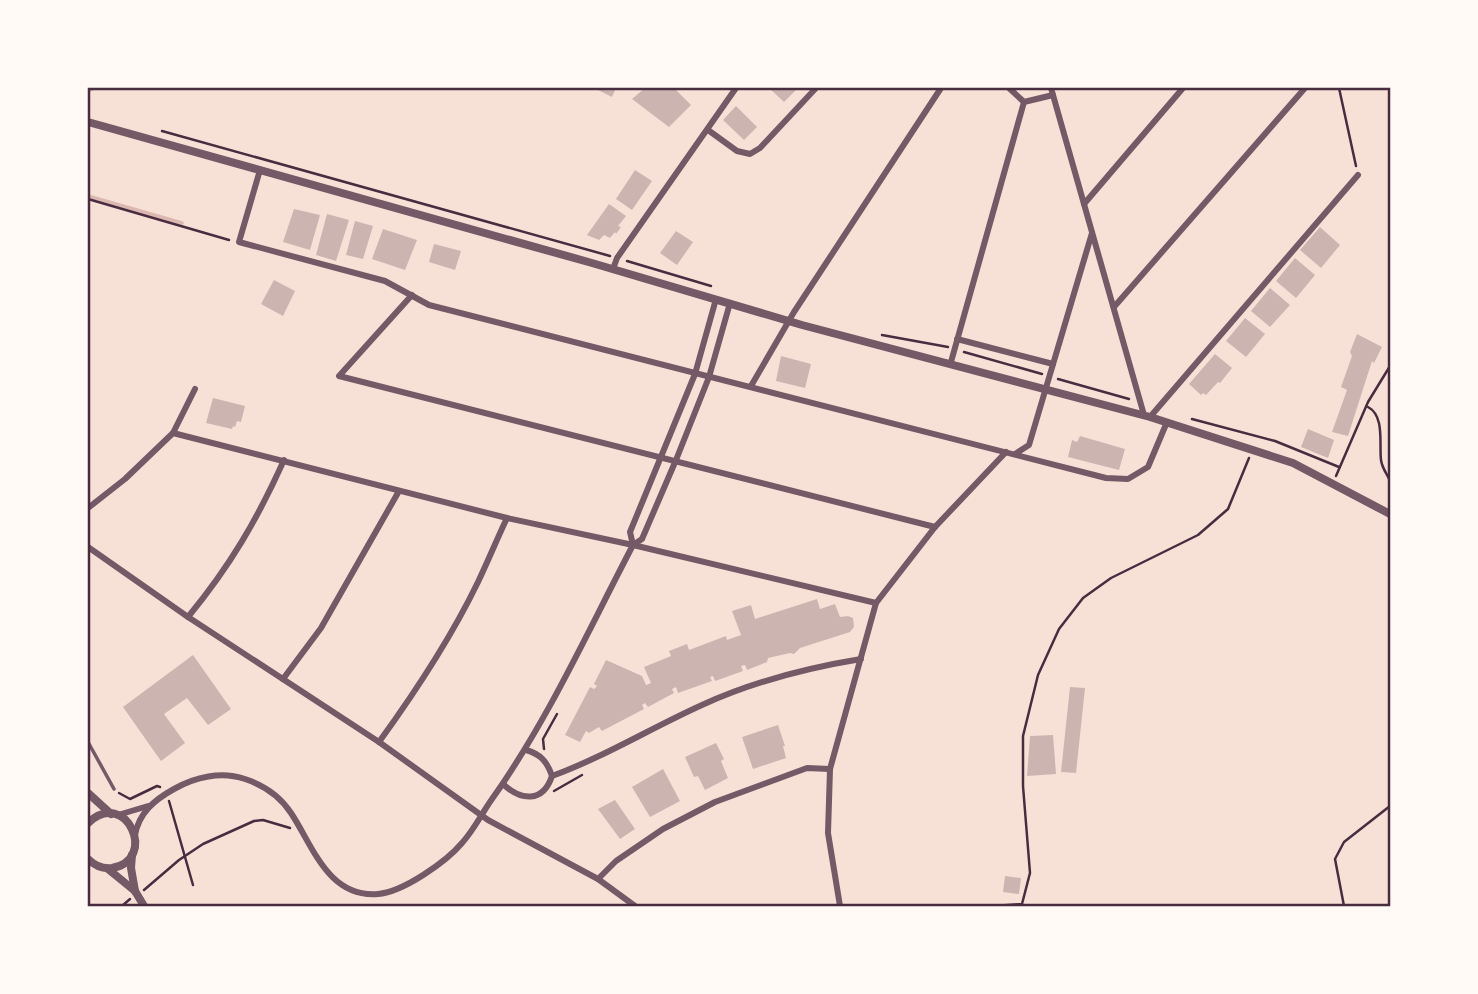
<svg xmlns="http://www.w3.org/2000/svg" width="1478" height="994" viewBox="0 0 1478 994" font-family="'Golos Text',sans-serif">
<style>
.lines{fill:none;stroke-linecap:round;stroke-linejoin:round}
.stream{stroke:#dcb8b0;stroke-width:3.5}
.building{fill:#ccb4b1}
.path{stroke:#4a2c40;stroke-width:2.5}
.service{stroke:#755966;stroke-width:3.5}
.minor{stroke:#755966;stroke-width:6}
.tertiary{stroke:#755966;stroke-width:8}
.neatline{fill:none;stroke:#4a2c40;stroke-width:2.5}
</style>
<rect width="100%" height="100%" fill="#f7e1d7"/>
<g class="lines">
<g class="stream">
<polyline points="88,91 95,88"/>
<polyline points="88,196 182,223"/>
</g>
</g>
<g class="building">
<polygon points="594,88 616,88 612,97"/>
<polygon points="645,88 674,88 691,105 669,127 632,99"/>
<polygon points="769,88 798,88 784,102"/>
<polygon points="736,106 757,127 744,140 723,120"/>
<polygon points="635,170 652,181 632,210 616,199"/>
<polygon points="609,204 626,216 618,226 621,227 616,234 615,232 610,238 604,235 599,240 587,235"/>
<polygon points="294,209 320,215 310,250 283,242"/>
<polygon points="327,214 349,220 336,261 316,255"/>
<polygon points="355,221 373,226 363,259 346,255"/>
<polygon points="1320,227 1340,245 1321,268 1300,250"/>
<polygon points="383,229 417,240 405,270 372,259"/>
<polygon points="676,231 693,242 677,265 660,253"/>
<polygon points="434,244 461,251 455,270 429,262"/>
<polygon points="1295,258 1315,275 1296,298 1276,281"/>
<polygon points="274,280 295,291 283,316 261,304"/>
<polygon points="1270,288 1290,305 1270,327 1251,311"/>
<polygon points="1245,318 1265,334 1246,357 1226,341"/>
<polygon points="1357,334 1382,347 1374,363 1372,361 1348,436 1332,432 1347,390 1341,387 1352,356 1350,352"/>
<polygon points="1215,354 1232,368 1220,383 1218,382 1206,395 1203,393 1201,395 1189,384"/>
<polygon points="781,356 811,364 805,388 776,381"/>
<polygon points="213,398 245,406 241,422 237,421 235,427 233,426 232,429 206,423"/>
<polygon points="1308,429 1334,440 1328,458 1301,447"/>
<polygon points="1080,436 1125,449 1119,470 1068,457 1072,440 1077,442"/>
<polygon points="817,599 820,609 835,604 840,617 848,616 853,618 854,627 850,632 800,648 794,654 790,653 768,658 767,662 747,670 745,665 741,666 743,671 715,681 713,676 710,677 712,681 678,693 676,687 672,689 674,693 648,707 645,703 642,705 644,709 602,731 599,727 589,733 586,731 580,742 565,735 590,687 594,689 597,686 594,684 606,660 642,676 646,685 651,683 644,667 671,656 669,651 687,644 689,650 726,636 727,640 741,635 732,611 751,605 755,619"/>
<polygon points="193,655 231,709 208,725 187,698 164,714 185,743 161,761 123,707"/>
<polygon points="1070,687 1085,688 1076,773 1061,772"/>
<polygon points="778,725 785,746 783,746 786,758 753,769 742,737"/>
<polygon points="1053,735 1056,774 1027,776 1030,736"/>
<polygon points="716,743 724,759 721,761 728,778 705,790 698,776 694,777 685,757"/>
<polygon points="663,769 680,801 650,817 632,787"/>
<polygon points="615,800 635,829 620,839 598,809"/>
<polygon points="1005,876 1021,878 1019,894 1003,892"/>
</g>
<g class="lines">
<g class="path">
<polyline points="1339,88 1356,166"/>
<polyline points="162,131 610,256"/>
<polyline points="88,199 229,240"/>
<polyline points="627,261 711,286"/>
<polyline points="882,335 948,347"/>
<polyline points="964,352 1042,374"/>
<polyline points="1058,379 1129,399"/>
<path d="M1368,407C1385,416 1379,444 1381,460C1382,468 1387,474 1390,481"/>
<polyline points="1192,419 1275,441 1339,467"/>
<polyline points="1336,476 1368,402 1390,366"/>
<polyline points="544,749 543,739 557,714"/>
<polyline points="554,791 582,775"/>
<polyline points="119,793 130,799 157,786 160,787"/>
<polyline points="169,801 193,885"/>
<polyline points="144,890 179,860 203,844 254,821 263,820 290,828"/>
<polyline points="122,906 130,899"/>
<polyline points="993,906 1022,904 1030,873 1023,786 1023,736 1038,675 1059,629 1083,598 1111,578 1198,535 1228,509 1249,458"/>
<polyline points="1344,906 1335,859 1344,842 1390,806"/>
</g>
<polyline class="service" points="88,742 114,789"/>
<g class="minor">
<polyline points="1009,88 1024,102"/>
<polyline points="1051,88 1144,415"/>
<polyline points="708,130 737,151 750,154 760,148 816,88"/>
<polyline points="260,170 239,242 385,281 429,305 1106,478 1128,479 1148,467 1167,422"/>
<polyline points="1084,204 1183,88"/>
<polyline points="613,269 617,258 736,88"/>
<polyline points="412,295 339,376 935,527"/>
<polyline points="1114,307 1305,88"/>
<polyline points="957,339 1053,364"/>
<polyline points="951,362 1024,102 1053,95"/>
<polyline points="751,386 794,312 941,88"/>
<polyline points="1150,417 1358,175"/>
<polyline points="173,433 507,518 633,545 876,603"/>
<polyline points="1015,454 1029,445 1092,233"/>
<polyline points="88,508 125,479 173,433 195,389"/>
<polyline points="633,545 630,532 695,374 716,299"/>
<polyline points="88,547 188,617 379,742 488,820 598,879 635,906"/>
<path d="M188,617C230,566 257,520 284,460"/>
<polyline points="283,679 321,628 399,491"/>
<path d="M379,742C416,691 451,638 478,582C488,561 497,539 507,518"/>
<path d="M552,776C604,757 651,728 702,705C752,682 806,668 861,659"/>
<path d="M503,784C521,801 543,803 552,776C547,761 540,754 526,750"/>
<polyline points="118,815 148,806"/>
<path d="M135,835C139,813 154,800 174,789C195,777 221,771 245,779C263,785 280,796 291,813C313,846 328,898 378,894C403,892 446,862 462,843C474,830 482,813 492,799C548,720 588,631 633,545L642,539L676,460L709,377L730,303"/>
<polyline points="598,879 616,861 663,829 715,802 807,768 830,769"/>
<polyline points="840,906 828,833 830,769 876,603 935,527 1006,452"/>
</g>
<g class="tertiary">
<polyline points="88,122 592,263 802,325 1150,417 1293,463 1390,514"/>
<polyline points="88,793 111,814"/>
<path d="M88,823C126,787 159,860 112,868C103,869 94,865 88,859"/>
<polyline points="132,855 131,868 135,891"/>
<polyline points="108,869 135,891 144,906"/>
</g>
</g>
<rect width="1478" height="994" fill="none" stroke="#fffaf5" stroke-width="178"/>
<rect x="89" y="89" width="1300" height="816" class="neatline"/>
</svg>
